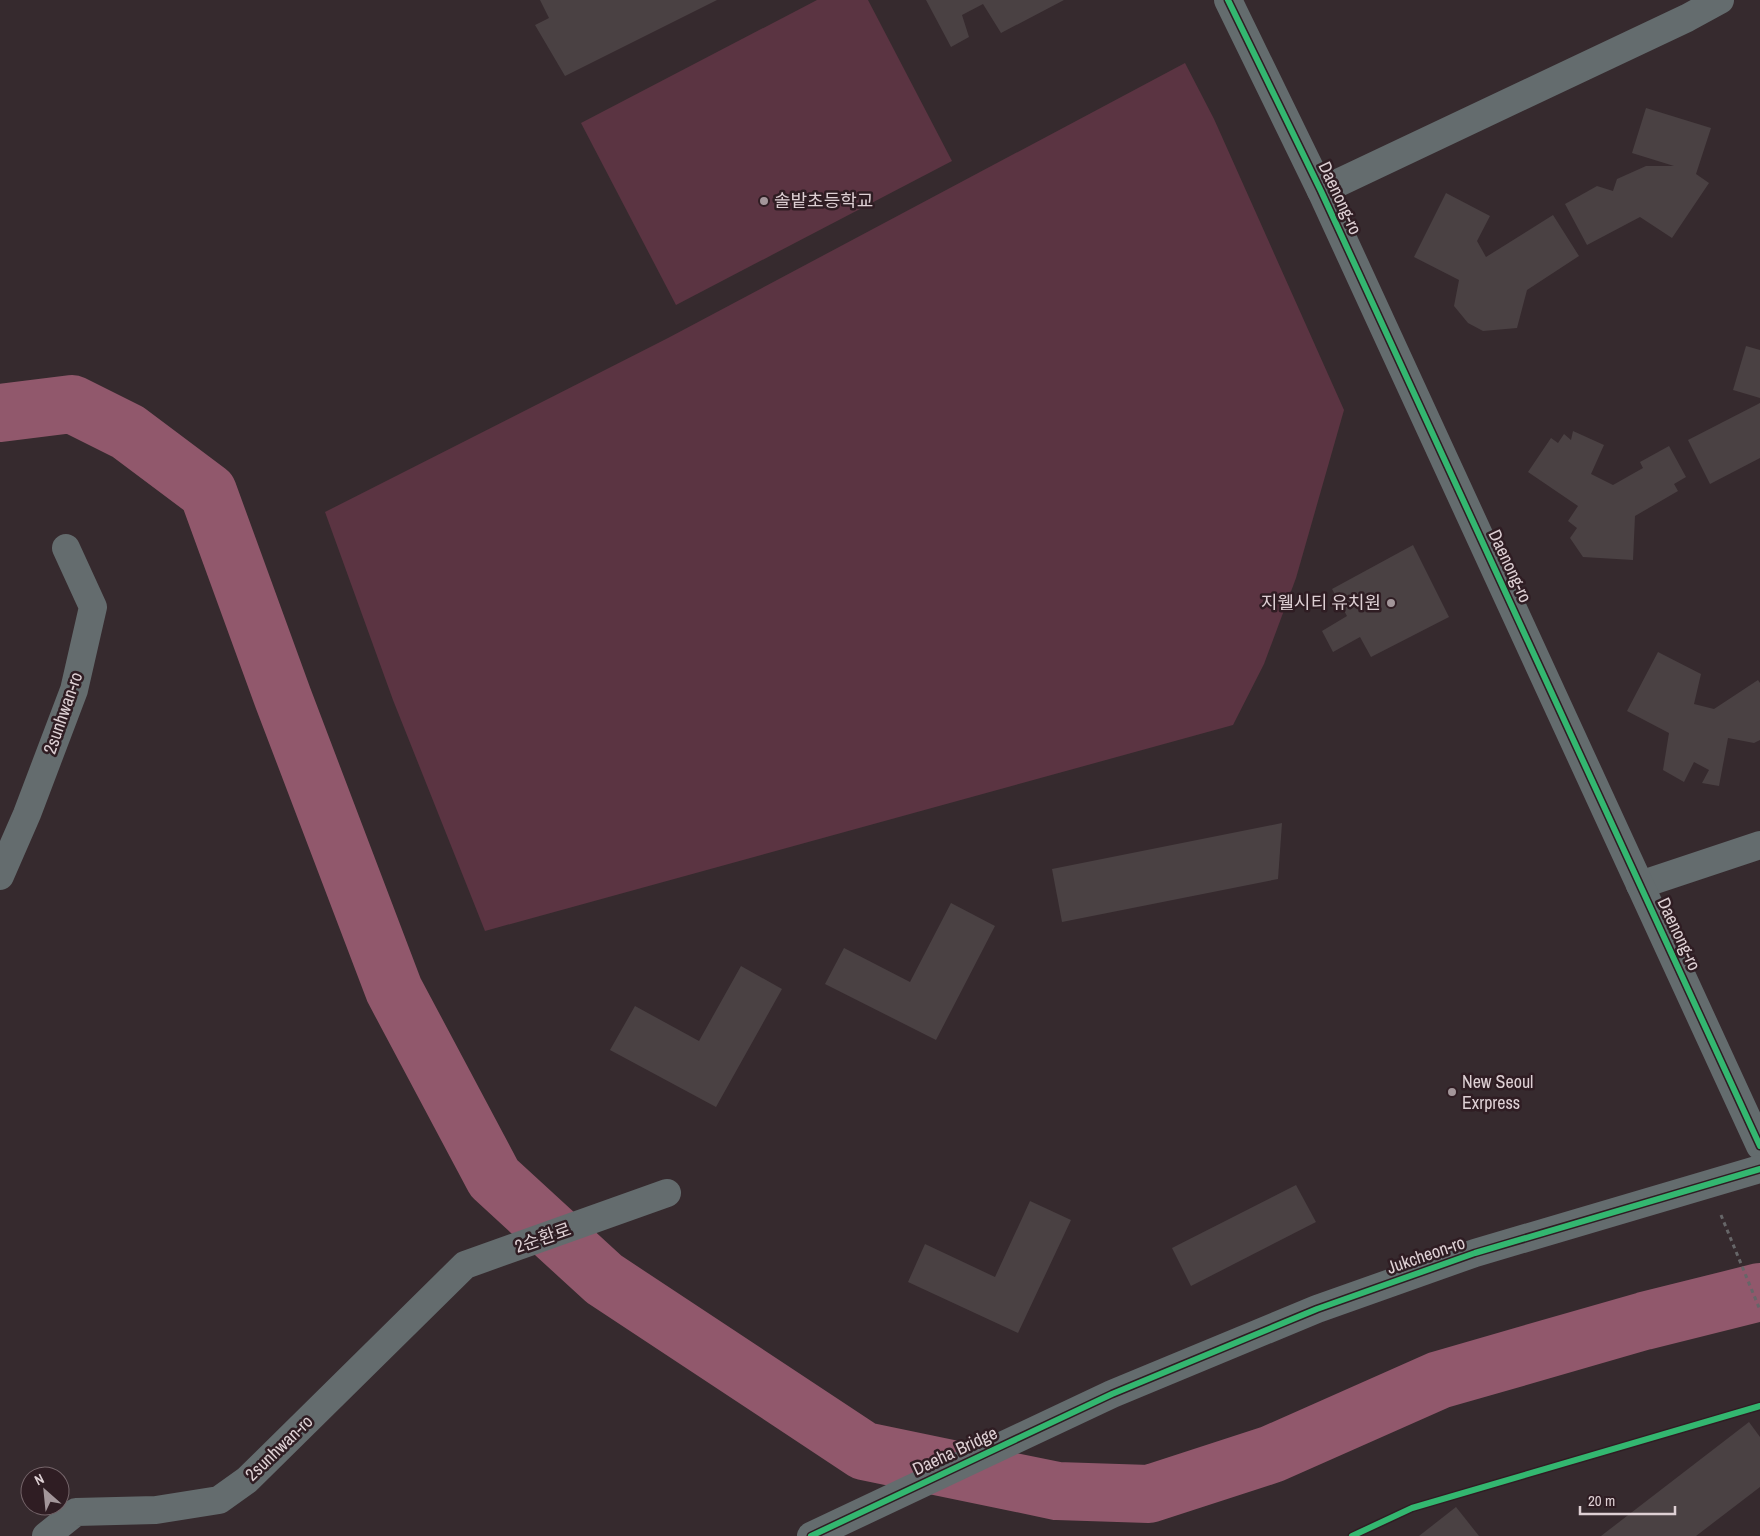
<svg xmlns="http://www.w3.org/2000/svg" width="1760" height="1536" viewBox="0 0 1760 1536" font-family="'Archivo Narrow','Noto Sans KR',sans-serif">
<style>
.green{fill:#5b3442}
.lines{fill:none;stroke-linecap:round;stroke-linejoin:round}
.river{stroke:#91586c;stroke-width:58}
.building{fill:#4a4143}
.path{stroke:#666668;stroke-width:3;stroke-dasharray:4 4;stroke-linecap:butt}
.minor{stroke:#646c6e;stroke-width:28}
.tertiary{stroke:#646c6e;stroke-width:28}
.cycleway-casing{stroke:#2f1d23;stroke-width:9}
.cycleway{stroke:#33b770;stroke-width:6}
.poi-dot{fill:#a3969a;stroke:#2f1d23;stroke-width:2}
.labels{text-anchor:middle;stroke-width:5;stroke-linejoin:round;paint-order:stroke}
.street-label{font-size:18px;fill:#ded0d4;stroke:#2f1d23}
.poi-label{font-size:18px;fill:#ded0d4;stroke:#2f1d23;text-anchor:start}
</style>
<rect width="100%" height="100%" fill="#362a2e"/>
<g class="green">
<polygon points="817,0 868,0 952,161 676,305 581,123"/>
<polygon points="1185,63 1214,119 1344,410 1296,578 1264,664 1233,725 485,931 393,700 325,512 668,338"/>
</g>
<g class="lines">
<polyline class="river" points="0,413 72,404 128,432 208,492 283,698 394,990 494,1178 604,1279 864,1451 1057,1491 1149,1494 1272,1454 1439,1380 1644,1321 1760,1292"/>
</g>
<g class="building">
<polygon points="540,0 717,0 565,76 535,25 549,18"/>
<polygon points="926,0 1064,0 1001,33 983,4 962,15 969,37 951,47"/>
<polygon points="1646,108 1711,128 1696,174 1709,183 1672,238 1640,217 1587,245 1565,204 1597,186 1613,191 1617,179 1646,166 1674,166 1632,153"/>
<polygon points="1446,193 1490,216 1477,241 1486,257 1553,215 1579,256 1527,290 1517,328 1483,331 1468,323 1454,306 1459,280 1414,257"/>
<polygon points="1746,346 1760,350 1760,398 1733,390"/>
<polygon points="1760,403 1760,458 1710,484 1688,440"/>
<polygon points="1573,431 1604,445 1591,474 1613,485 1643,468 1640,462 1669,446 1686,477 1674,484 1678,491 1635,516 1633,560 1583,557 1570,538 1577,528 1568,521 1578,506 1528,472 1551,438 1558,443 1564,434 1571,440"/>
<polygon points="1413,545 1449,617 1371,657 1360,637 1333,652 1322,631 1347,616 1332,589"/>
<polygon points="1658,652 1701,674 1694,704 1714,709 1758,680 1760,683 1760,740 1754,743 1728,738 1719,786 1702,783 1709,770 1694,762 1684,782 1663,770 1669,733 1627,711"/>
<polygon points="1282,823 1278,879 1062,922 1052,869"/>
<polygon points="951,903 995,926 936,1040 825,984 844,948 910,982"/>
<polygon points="741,966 782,989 716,1107 610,1050 635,1006 699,1041"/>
<polygon points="1296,1185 1316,1222 1191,1286 1172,1248"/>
<polygon points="1030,1201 1071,1220 1018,1333 908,1282 925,1244 995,1277"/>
<polygon points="1749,1422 1760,1437 1760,1487 1696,1536 1601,1536"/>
<polygon points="1456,1507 1479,1536 1419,1536"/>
</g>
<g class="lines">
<polyline class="path" points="1721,1215 1760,1310"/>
<g class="minor">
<polyline points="1321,191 1687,18 1720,0"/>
<polyline points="0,876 27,814 74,690 93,607 66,548"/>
<polyline points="1640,885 1760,845"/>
<polyline points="46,1536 76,1512 156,1510 219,1500 247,1480 465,1265 667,1193"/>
</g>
<g class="tertiary">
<polyline points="1228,0 1321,191 1760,1146"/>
<polyline points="811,1536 1112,1394 1317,1309 1475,1253 1760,1169"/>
</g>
<g class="cycleway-casing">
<g id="cycleway">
<polyline points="1228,0 1321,191 1760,1146"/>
<polyline points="811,1536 1112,1394 1317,1309 1475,1253 1760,1169"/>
<polyline points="1352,1536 1412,1508 1760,1406"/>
</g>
</g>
<use href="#cycleway" class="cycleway"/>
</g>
<g class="poi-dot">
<circle cx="764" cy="201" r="5"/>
<circle cx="1391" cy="603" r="5"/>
<circle cx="1452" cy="1092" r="5"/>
</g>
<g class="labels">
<g class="street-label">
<text transform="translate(1340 198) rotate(65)" y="6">Daenong-ro</text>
<text transform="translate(1510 566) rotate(65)" y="6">Daenong-ro</text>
<text transform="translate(63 713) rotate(-71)" y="6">2sunhwan-ro</text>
<text transform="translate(1679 934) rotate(65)" y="6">Daenong-ro</text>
<text transform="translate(543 1238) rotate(-19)" y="6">2순환로</text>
<text transform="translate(1426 1255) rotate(-19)" y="6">Jukcheon-ro</text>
<text transform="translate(279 1448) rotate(-44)" y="6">2sunhwan-ro</text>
<text transform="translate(955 1451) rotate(-25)" y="6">Daeha Bridge</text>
</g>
<g class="poi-label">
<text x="774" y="207">솔밭초등학교</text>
<text x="1381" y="609" text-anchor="end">지웰시티 유치원</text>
<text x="1462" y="1088">New Seoul<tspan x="1462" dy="21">Exrpress</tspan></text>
</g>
</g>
<g transform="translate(45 1491) rotate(333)"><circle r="24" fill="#2f1d23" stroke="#75656a"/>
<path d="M0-4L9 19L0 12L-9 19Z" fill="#a3969a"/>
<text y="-8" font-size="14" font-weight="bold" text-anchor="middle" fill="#ded0d4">N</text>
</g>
<path d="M1580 1506v8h95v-8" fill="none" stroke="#ded0d4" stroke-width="2.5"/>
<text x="1588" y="1506" font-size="15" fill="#ded0d4" stroke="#2f1d23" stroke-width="4" paint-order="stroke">20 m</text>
</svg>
